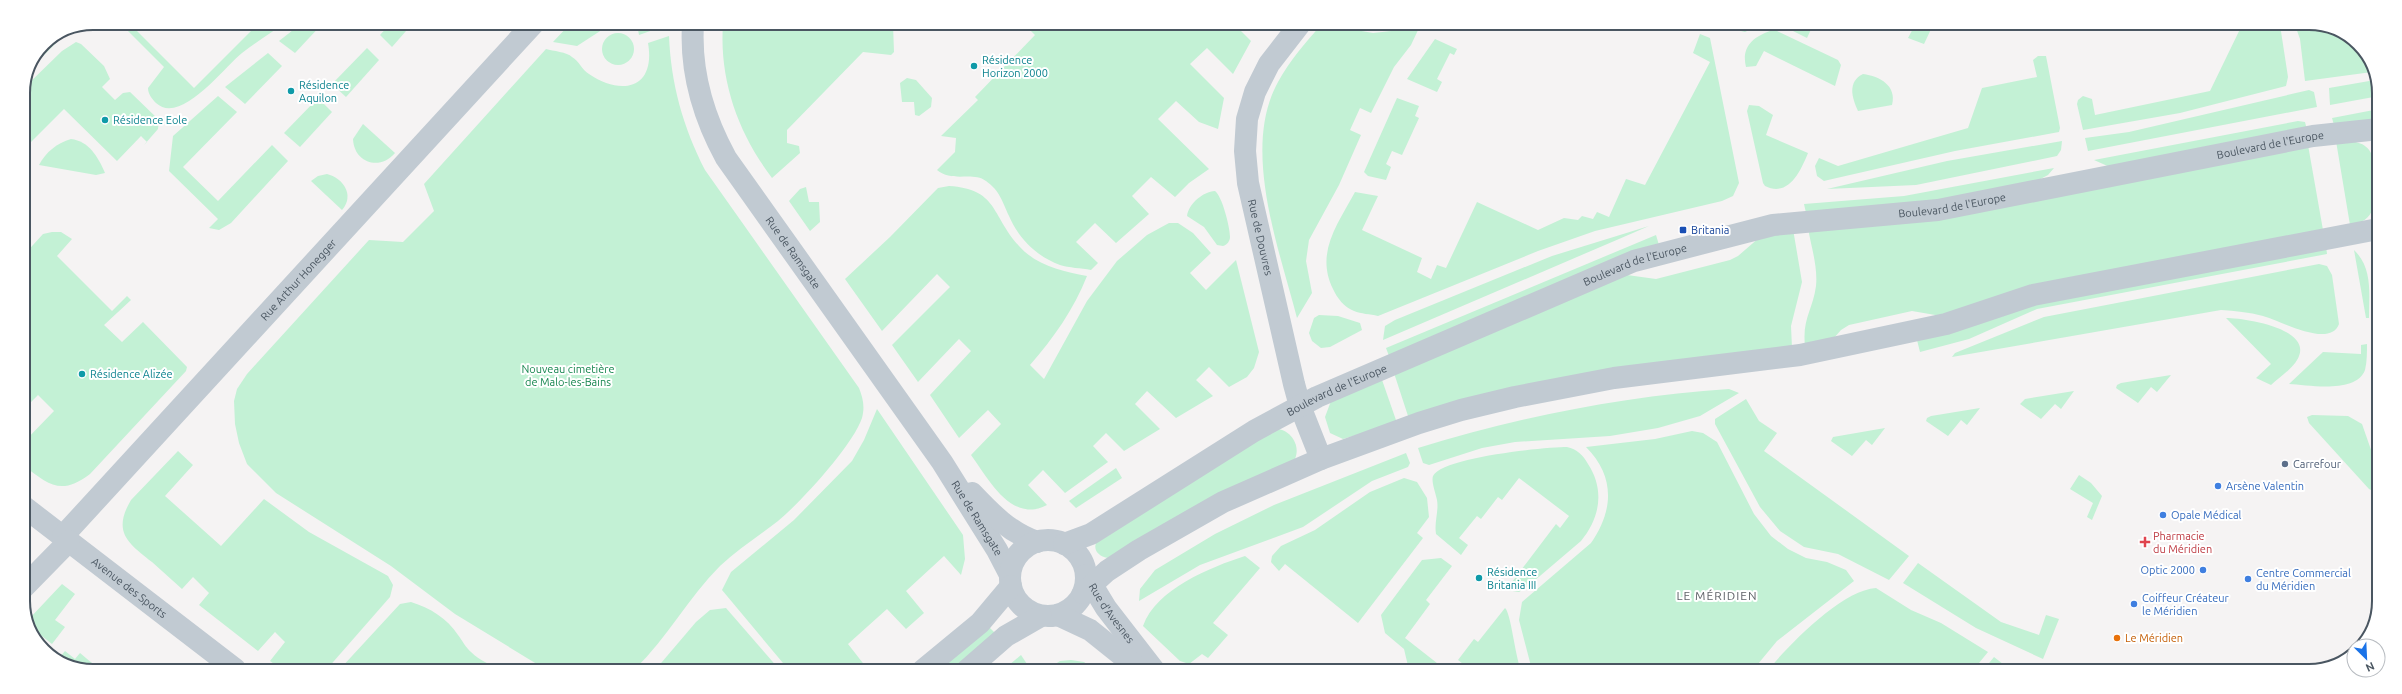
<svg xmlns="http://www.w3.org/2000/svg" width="2402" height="694" viewBox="0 0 2402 694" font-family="Ubuntu,sans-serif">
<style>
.green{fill:#c3f1d5}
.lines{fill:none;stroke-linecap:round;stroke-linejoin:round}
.minor{stroke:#c1cad2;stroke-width:22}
.culture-dot{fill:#0f9aa8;stroke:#fff;stroke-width:1.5}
.transit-dot{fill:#1a4fb4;stroke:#fff;stroke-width:1.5}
.service-dot{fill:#5c6f8a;stroke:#fff;stroke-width:1.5}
.shop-dot{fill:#3f7fe0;stroke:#fff;stroke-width:1.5}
.health-dot{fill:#e0444e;stroke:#fff;stroke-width:1.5}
.food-dot{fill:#e8710a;stroke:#fff;stroke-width:1.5}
.labels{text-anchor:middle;stroke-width:4;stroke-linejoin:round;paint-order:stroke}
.culture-label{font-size:11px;fill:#0d838f;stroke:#fff;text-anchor:start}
.street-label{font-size:11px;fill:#4a5661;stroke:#fff}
.transit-label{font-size:11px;fill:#164399;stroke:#fff;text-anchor:start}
.park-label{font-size:11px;fill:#17864f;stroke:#fff}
.service-label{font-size:11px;fill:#4e5e75;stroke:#fff;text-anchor:start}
.shop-label{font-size:11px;fill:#366cbe;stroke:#fff;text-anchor:start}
.health-label{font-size:11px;fill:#be3a42;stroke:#fff;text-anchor:start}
.food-label{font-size:11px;fill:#c56008;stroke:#fff;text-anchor:start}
.neighbourhood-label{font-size:12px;letter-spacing:1px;fill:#5f6368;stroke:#fff}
.rim{fill:none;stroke:#4a5661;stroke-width:2}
</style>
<rect width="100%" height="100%" fill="#f5f3f3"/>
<g class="green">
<path d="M120,23H129L194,88L259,23H285C271,33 256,42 242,53C225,66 181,126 156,103C152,99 148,94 148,88L164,67Z"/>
<polygon points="302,23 323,23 295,53 279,41"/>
<polygon points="391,23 413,23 392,47 380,35"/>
<polygon points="570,24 570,23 611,24 577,46 553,42"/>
<polygon points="637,24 670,24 639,35"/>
<path d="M723,24H893L894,52L891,55L863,52L787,130V143L799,146L800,153L772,178C738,133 719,80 723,24Z"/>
<path d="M1024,24H1234L1251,41L1233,74L1207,48L1190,64L1224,98L1218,129L1199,122L1176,101L1158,119L1209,169L1189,183L1175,197L1151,177L1132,196L1149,214L1116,243L1095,223L1076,242L1098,263L1091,270C1081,268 1069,268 1060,265C1036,256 1019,239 1009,216C1002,201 1000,191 986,181C972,171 953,183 937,170L955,152L956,138L941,136L978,100L975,97L1035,35Z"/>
<path d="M1322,24H1344L1356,30L1373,33L1419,28L1411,45L1394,67L1371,113L1360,108L1350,130L1361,135L1339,185L1309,240L1306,261L1312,293L1297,318C1279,248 1241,149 1278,82C1290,60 1306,42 1322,24Z"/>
<polygon points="1738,25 1760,25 1745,32 1741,31"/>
<polygon points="1781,25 1813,25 1807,38"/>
<polygon points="1915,25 1933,25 1924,44 1908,38"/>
<polygon points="2242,25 2280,25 2288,77 2286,86 2180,113 2083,130 2077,104 2078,100 2083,96 2092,99 2095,115 2210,91"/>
<polygon points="2295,25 2327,25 2362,47 2372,72 2305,81 2300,39"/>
<path d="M64,30L62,37L27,72C31,53 48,41 64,30Z"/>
<path d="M1770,31H1777L1838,60L1841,65L1835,86L1764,51L1756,66L1746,67C1741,47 1753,37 1770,31Z"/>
<circle cx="618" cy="49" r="16"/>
<path d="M1700,34L1710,38L1739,183L1733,196L1722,201L1595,231L1538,251L1378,316C1370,314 1361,314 1354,311C1344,307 1337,298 1333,289C1315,252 1338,224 1355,192L1378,196L1362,230L1422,258L1417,272L1431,279L1437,265L1446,268L1477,202L1538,230L1564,218L1578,220L1582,216L1593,219L1597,212L1609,217L1626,179L1645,185L1710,62L1693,53Z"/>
<path d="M669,36C671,84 683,127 705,170L859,388C863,398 865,407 862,418C853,445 801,502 778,521C759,536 738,549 720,566C689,597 667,638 635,669H545L455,614L391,566L276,493L247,464L239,443L235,424L234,401L237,389L247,374L369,240L403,242L434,211L424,184L546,49C553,51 567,52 572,57C579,61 582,70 589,74C621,96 656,89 648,43Z"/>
<polygon points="1435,39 1457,49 1454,55 1450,53 1437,79 1442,82 1437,92 1407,79"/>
<polygon points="76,42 81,44 104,66 110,79 102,87 115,100 123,93 130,92 159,120 158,129 144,145 147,142 141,136 117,161 64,109 23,150 24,88 62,51"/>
<polygon points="367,48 379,60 346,97 332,84"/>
<polygon points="268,53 282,66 245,104 225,87"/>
<polygon points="2038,56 2046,56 2060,128 2059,132 1955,151 1828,180 1824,181 1817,176 1815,166 1819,158 1838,166 1968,128 1982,88 2037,77 2033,60"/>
<path d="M1863,74C1880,76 1897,86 1892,105L1858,111C1852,98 1847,82 1863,74Z"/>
<polygon points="907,78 916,80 932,98 931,107 919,116 915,115 914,102 902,102 900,83"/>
<polygon points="2375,80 2379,96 2330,105 2329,88"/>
<polygon points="2309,90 2314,92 2317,107 2088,151 2085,138 2129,132"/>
<polygon points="218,96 237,112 183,167 218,201 272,145 288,161 231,223 219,230 209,228 218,219 169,171 173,136"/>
<polygon points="318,98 332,112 300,147 284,133"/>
<polygon points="1397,98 1419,106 1415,116 1419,118 1402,155 1392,151 1386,164 1391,167 1386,180 1368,176 1364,172"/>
<path d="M1749,105L1759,106L1773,115L1766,135L1808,153C1801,170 1789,198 1765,186L1763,183L1747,111Z"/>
<polygon points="2379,109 2379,121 2334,125 2332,118"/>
<polygon points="2298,121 2305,122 2307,130 2112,168 2094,160"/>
<path d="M363,124L395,153C380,171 354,163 353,139Z"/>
<path d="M71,139C89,141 98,157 105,173L96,175L39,165C46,152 57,143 71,139Z"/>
<polygon points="2062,141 2061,150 2057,156 1916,185 1827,189 1947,161"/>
<path d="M2336,141C2351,141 2368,140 2373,158V208C2369,220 2362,222 2350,225Z"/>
<path d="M2308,145L2323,230L1941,316L1912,311L1849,325L1841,330L1834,338L1805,346C1802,319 1813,309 1816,286C1818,267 1811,246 1808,228Z"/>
<polygon points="2054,168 2048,175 2035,182 1931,202 1806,213 1804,204 1904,196"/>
<path d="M327,174C343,178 355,195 342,210L311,181L318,176Z"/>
<path d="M949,186C998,189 991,215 1019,246C1037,266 1062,271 1087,276C1074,309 1053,339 1030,365L1044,379L1087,301L1117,261L1147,235L1169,223H1178L1193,233L1211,253L1190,273L1206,290L1236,260L1259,352L1254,368L1247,377L1229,387L1209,367L1196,380L1213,396L1176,418L1147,391L1135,404L1160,429L1124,451L1106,433L1093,446L1108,462L1065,493L1043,470L1028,485L1047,505C1011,524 988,478 971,455L1001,424L988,410L959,438L930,395L971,351L959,339L918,382L892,345L950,287L937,274L882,331L845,279L890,237L938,188Z"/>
<polygon points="806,187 809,202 819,202 820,222 810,231 789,201 800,189"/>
<path d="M1215,191C1222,196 1230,227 1230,237C1230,241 1227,245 1223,246L1217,245L1204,227L1187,216C1189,203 1203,192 1215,191Z"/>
<polygon points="1649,226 1619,239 1383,340 1385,326 1395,320 1552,256"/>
<polygon points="1793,229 1802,282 1791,326 1792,348 1409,419 1394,373 1627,275 1656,279 1730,260 1738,256 1760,237"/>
<path d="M52,232H61L72,239L57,256L112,311L127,296L131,300L104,325L122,342L143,322L187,367L186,371L90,474C61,496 49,485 23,465V443L54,411L38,395L23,410V256L43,234Z"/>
<polygon points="1656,235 1659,245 1389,356 1386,348"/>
<polygon points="2326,246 2327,254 2037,309 1969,339 1920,352 1917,340 2014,309"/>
<path d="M2354,250C2373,268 2369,294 2369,318H2366Z"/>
<path d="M2319,264L2327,266L2332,275L2339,324C2330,349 2279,320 2263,316C2249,312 2235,311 2221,310L1952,357L1955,353L2044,317Z"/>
<polygon points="1319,315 1338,316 1360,323 1362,330 1330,347 1321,348 1312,341 1309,333 1314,318"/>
<path d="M2226,318C2244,318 2310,328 2299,356C2295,367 2280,377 2271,385L2256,378L2271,364Z"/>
<path d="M2367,344C2367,352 2367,362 2365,370C2356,394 2309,385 2289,384L2323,352L2361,354V345Z"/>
<polygon points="2171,375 2157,392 2151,387 2138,403 2116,388 2117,385 2121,383"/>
<polygon points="1381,377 1397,423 1343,439 1330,433 1325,417 1331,401"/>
<path d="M1729,389L1739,393L1700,416L1658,428L1610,436L1515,442L1482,448L1429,465L1423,463L1418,448C1518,417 1624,396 1729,389Z"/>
<polygon points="2074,391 2061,409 2055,404 2041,419 2020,404 2025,399"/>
<polygon points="1746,399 1759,421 1777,433 1764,451 1909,556 1889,580 1838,554 1804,547 1780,531 1760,507 1715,424 1715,419"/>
<polygon points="1980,408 1967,425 1961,420 1948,436 1926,421 1927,418 1931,416"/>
<polygon points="877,409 963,535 965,559 961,575 944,556 906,591 924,613 906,629 887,609 848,644 866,667 864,669 835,669 829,663 821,669 788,669 722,590 731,572 794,520 852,461 864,440"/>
<polygon points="2312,415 2348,416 2362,424 2377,467 2377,493 2369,489 2309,423 2307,417"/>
<polygon points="1885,428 1872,445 1866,440 1852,456 1831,441 1833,437"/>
<path d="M1276,429C1290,429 1301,445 1295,459L1108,558C1100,557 1093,551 1096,543Z"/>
<path d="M1692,431L1703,433L1717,442L1754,514L1771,536L1788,549L1806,558L1827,562L1846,570L1854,581L1777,641L1753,670H1532L1519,620L1522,602L1591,543C1614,510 1615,476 1586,447L1655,439Z"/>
<path d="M1567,447C1577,449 1583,455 1588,464C1605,490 1600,518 1581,541L1527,587L1519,592L1506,590L1556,524L1560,528L1569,516L1519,478L1502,500L1498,497L1481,519L1477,516L1459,538L1468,545L1461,555L1436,534C1434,522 1439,511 1437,500C1436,494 1431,482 1433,476C1442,457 1546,447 1567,447Z"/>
<path d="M178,451L193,465L165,496L221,546L264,499L309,532L388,576L393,585L390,597L327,669H281L270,661L285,642L275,632L258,651L199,605L209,593L193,577L182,589C172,580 162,571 152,562C128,543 112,532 131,500Z"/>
<polygon points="1406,453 1410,463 1408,467 1372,481 1303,527 1200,565 1139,601 1140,589 1155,570 1215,534 1274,505"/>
<polygon points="1116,468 1122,478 1076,508 1069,501"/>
<polygon points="2079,475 2091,483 2102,496 2092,520 2087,517 2093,503 2070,489"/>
<polygon points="1404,478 1417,482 1427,498 1429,517 1417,533 1423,538 1358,623 1285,564 1279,571 1271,562 1272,556 1281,546 1315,530 1370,492"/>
<path d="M1245,556L1260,568L1213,623L1228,635L1208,658L1202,654L1189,664L1180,661L1143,626C1156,589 1211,567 1245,556Z"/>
<polygon points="1441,558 1452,566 1426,600 1430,604 1405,638 1442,667 1440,670 1409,670 1404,649 1385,633 1381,615 1422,560"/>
<polygon points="1918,563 2001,622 2039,635 2046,615 2059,619 2043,659 1976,628 1903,583"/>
<polygon points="62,584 75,594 55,620 65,627 52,644 33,629 29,619"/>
<path d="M1876,588L1911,610L1941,623L1988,652L1979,663L1985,668L1994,657L2012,671H1989L1986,668L1984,671L1768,670C1790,644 1842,590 1876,588Z"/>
<path d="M411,602C430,608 447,618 458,635C462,640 466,648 471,652C480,661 492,666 504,669H340L400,604Z"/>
<polygon points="726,608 779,669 656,669 696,622 710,610"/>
<path d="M1505,608C1511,613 1515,656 1521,670H1471L1458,660L1474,639L1478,642Z"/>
<polygon points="988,626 995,633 955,670 935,670"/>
<polygon points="65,651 75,659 80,653 99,669 75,669 59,658"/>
<polygon points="1021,655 1029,667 1025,670 1003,670"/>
<polygon points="1071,660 1084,662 1094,670 1046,670 1060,661"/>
</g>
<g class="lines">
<g class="minor">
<path id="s1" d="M693,24C690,72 703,116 726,158L942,462L997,550L1010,575"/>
<path id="s2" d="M1300,24L1269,64L1255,92L1247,119L1245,151L1248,183L1294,384L1300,406L1321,459"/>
<path d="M972,493C991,513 1010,533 1037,542"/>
<path id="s3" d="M23,506L235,669"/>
<path id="s4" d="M63,536L534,23"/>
<circle cx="1048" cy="578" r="38"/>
<path id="s5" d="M1064,544L1091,534L1254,431L1317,397L1634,261L1773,225L1938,210L2313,136L2379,129"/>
<path id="s6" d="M1086,575L1106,608L1154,670"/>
<polyline points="23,588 69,541"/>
<polyline points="1083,593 1107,571 1139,550 1223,502 1321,459 1419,423 1461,410 1515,397 1614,378 1800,355 1946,324 2033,295 2378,229"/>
<polyline points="1058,615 1090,630 1140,670"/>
<polyline points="923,670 980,623 1011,586"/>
<polyline points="967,670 1006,636 1041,616"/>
</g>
</g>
<g class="culture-dot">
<circle cx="974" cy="66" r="4"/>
<circle cx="291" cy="91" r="4"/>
<circle cx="105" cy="120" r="4"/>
<circle cx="82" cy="374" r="4"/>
<circle cx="1479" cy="578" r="4"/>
</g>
<rect class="transit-dot" x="1679" y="226" width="8" height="8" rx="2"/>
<circle class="service-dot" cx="2285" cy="464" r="4"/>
<g class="shop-dot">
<circle cx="2218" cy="486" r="4"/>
<circle cx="2163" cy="515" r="4"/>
<circle cx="2203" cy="570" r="4"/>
<circle cx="2248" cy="579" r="4"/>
<circle cx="2134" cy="604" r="4"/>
</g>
<path class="health-dot" d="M2143 536h4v4h4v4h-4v4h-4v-4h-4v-4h4z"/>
<circle class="food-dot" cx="2117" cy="638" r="4"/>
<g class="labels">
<g class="culture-label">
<text x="982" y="64">Résidence<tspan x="982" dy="13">Horizon 2000</tspan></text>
<text x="299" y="89">Résidence<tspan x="299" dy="13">Aquilon</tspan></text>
<text x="113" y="124">Résidence Eole</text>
<text x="90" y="378">Résidence Alizée</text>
<text x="1487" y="576">Résidence<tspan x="1487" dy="13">Britania III</tspan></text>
</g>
<g class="street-label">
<text dy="4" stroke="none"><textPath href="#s5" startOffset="1286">Boulevard de l'Europe</textPath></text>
<text dy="4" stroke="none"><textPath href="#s5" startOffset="962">Boulevard de l'Europe</textPath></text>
<text dy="4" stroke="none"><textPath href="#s2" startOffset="230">Rue de Douvres</textPath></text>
<text dy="4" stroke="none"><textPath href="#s1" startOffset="256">Rue de Ramsgate</textPath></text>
<text dy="4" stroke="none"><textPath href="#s5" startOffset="638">Boulevard de l'Europe</textPath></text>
<text dy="4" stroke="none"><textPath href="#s4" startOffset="348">Rue Arthur Honegger</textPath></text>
<text dy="4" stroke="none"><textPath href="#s5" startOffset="314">Boulevard de l'Europe</textPath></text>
<text dy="4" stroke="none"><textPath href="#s1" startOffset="579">Rue de Ramsgate</textPath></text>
<text dy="4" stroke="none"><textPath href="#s3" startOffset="134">Avenue des Sports</textPath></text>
<text dy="4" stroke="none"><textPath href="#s6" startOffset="46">Rue d'Avesnes</textPath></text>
</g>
<g class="transit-label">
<text x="1691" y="234">Britania</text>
</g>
<g class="park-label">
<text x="568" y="373">Nouveau cimetière<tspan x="568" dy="13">de Malo-les-Bains</tspan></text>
</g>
<g class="service-label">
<text x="2293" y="468">Carrefour</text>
</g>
<g class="shop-label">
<text x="2226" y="490">Arsène Valentin</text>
<text x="2171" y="519">Opale Médical</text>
<text x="2195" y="574" text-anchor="end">Optic 2000</text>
<text x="2256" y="577">Centre Commercial<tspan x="2256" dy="13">du Méridien</tspan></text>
<text x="2142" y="602">Coiffeur Créateur<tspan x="2142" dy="13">le Méridien</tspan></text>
</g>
<g class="health-label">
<text x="2153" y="540">Pharmacie<tspan x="2153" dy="13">du Méridien</tspan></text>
</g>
<g class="food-label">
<text x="2125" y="642">Le Méridien</text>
</g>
<g class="neighbourhood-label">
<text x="1717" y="600">LE MÉRIDIEN</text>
</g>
</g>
<path d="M0 0H2402V694H0ZM93 30H2309A63 63 0 0 1 2372 93V601A63 63 0 0 1 2309 664H93A63 63 0 0 1 30 601V93A63 63 0 0 1 93 30Z" fill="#fff" fill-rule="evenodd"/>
<path class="rim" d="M93 30H2309A63 63 0 0 1 2372 93V601A63 63 0 0 1 2309 664H93A63 63 0 0 1 30 601V93A63 63 0 0 1 93 30Z"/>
<g transform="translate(2366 658) rotate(156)"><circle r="19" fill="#ffffff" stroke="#b7bbc0"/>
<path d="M0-3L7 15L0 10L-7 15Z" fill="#1a73e8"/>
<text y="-6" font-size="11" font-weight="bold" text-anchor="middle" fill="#4a5661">N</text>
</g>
</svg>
